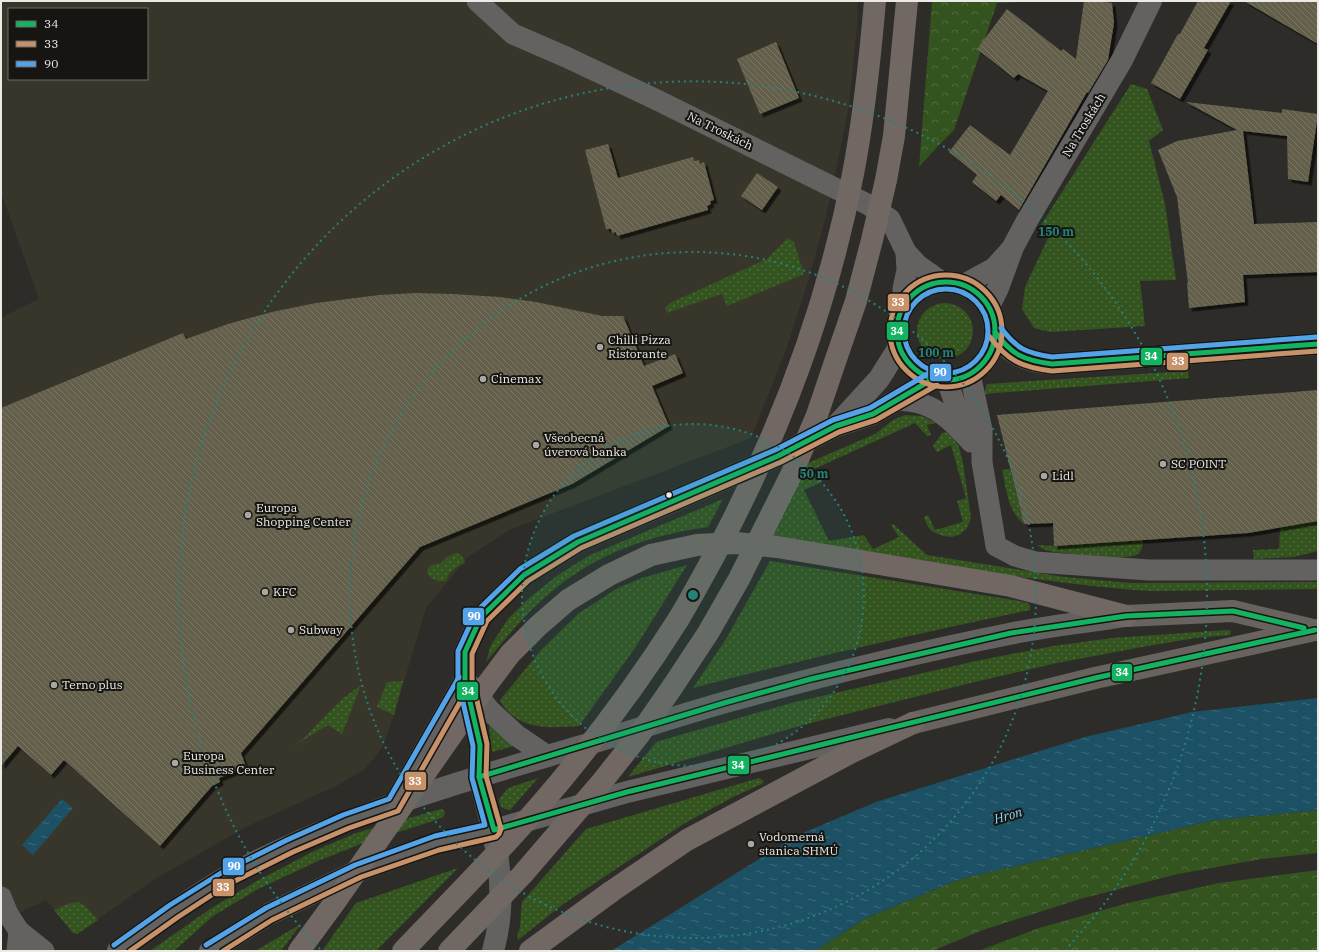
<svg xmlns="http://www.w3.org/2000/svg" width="1319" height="952" viewBox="0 0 1319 952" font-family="'IBM Plex Serif',serif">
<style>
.built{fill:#38362a;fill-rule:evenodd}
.grass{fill:url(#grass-dots)}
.forest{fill:url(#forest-crowns)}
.water{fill:url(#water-ripples)}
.building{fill:url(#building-back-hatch);filter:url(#shadow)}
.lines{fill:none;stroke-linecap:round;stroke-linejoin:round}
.minor{stroke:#636260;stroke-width:21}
.tertiary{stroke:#636260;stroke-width:22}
.secondary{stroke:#636260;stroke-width:22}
.primary{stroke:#68635f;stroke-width:22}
.motorway{stroke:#716864;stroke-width:22}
.bus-1-casing{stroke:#161512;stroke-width:8}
.bus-2-casing{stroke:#161512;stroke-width:8}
.bus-3-casing{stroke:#161512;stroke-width:8}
.bus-1{stroke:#13b361;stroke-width:5}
.bus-2{stroke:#c7916a;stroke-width:5}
.bus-3{stroke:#53a3e8;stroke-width:5}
.ring{fill:none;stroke:#25827a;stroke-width:2;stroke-dasharray:2 4}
.poi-dot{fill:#a8a8a3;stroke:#161512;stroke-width:1.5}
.bus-dot{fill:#ebeae5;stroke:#161512;stroke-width:1.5}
.labels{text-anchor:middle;stroke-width:4;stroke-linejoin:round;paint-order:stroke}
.street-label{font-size:12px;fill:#ebeae5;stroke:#161512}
.poi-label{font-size:12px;fill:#ebeae5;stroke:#161512;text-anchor:start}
.water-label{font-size:13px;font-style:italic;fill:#8bd5f6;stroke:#161512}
.centre{fill:#25827a;stroke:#161512;stroke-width:2}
.ring-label{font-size:12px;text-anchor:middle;font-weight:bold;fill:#25827a;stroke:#161512;stroke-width:4;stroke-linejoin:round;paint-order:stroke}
.line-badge{stroke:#161512;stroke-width:1.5}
.badge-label{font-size:11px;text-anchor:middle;font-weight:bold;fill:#fff}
</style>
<defs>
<pattern id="grass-dots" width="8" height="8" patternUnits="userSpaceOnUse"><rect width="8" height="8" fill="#33531f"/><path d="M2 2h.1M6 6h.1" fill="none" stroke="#516c3f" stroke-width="1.8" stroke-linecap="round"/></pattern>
<pattern id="forest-crowns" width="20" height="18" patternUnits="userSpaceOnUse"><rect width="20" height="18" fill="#33531f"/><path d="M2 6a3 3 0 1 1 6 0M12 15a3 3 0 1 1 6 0" fill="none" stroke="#516c3f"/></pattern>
<pattern id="water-ripples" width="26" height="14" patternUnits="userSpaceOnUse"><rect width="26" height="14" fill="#1c5064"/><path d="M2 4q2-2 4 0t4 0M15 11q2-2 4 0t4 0" fill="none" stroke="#3d697a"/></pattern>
<pattern id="building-back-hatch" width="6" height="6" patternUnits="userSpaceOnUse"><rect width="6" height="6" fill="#645f4c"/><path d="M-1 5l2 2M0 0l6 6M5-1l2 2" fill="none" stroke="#7a7666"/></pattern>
<filter id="shadow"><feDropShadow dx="3.5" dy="3.5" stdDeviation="0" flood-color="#0009"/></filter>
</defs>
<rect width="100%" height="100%" fill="#2d2c29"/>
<path class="built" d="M1,1H858L857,25L849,106L828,208L810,275L787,347L751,438L509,530L468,557L426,608L394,715L382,748L365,769L340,784L246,827L155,879L77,934L73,933L46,900L1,921V318L39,299L1,192ZM9,9H147V79H9Z"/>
<g class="grass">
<polygon points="1131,84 1147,89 1163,130 1149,141 1165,204 1176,280 1140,281 1145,326 1050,332 1034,328 1022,309 1025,287 1049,236 1039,228"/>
<polygon points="788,238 794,242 804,274 727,306 722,294 667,313 665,308 670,303 767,259"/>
<circle cx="945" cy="331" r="28"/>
<polygon points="1188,371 1189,378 984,394 987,384"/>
<path d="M905,415L922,416L936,423L927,425L931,435L927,436L915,423L812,470L822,482L804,490L829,541L864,535L873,549L899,537L891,525L893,524L927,555L1065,577L1129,583L1318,582V589L1152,591C1098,588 1045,580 992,573C918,562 845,549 771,536L808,463L875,434L893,420Z"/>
<polygon points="946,432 954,439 959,447 963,463 971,518 967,528 960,534 952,537 943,536 933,532 928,527 924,517 928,515 935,530 963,522 957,501 966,498 951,445 937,452 933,446 942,433"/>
<path d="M1010,469L1024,524C1007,510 1007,491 1002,470Z"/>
<path d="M723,499L708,527C654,534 601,552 557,587C530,608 508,636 486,662L491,645L508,619L528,599L558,575L588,556Z"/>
<polygon points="1318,521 1318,551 1294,557 1254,559 1253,550 1279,549 1280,527"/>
<path d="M1143,539C1143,546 1142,552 1136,555C1123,561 1070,553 1053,552L1043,549L1037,545L1054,546Z"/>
<path d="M456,553C461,554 464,558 465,563L458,566L449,574L446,581C437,582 433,580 427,573L428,568L432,565L441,563L447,557Z"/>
<path d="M770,561L1019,601L1028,603L1030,606V610C917,634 804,659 693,688L726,639Z"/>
<path d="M687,565L635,648L579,726C549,728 516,731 500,700L542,649L579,613L618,588L642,578Z"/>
<polygon points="1228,630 1231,631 1230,635 1195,638 1142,647 1057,663 979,681 799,726 628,777 656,742 791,703 976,661 1053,646 1112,638"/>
<polygon points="403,681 394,715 377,707 387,682"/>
<polygon points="361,685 342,734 328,725 295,745 303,739 342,699"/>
<polygon points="489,725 508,741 518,745 492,752"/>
<path d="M538,778L510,810C503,809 499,807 499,799L508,788Z"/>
<polygon points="759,778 764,781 762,784 735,796 685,823 562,905 518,940 517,937 520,927 522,902 586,829"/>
<polygon points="441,809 444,810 445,813 443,817 436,820 358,845 318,861 258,889 213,916 174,951 150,951 210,909 255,882 314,851 356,833"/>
<polygon points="458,868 376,951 322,951 356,903"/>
<polygon points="78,902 85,906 98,920 77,934 73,933 54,910 70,903"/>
<polygon points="301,924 281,951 255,951"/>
</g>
<g class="forest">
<polygon points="932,1 1035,1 997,3 954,130 939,145 919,167"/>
<polygon points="1318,810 1318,853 1262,859 1178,874 1080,899 983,930 932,951 815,951 866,918 960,879 1215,820"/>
<polygon points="1318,870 1318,951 978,951 1039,928 1128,903 1219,883"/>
</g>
<g class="water">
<polygon points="1318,698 1318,810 1215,820 960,879 866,918 815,951 611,951 796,836 876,802 1085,737 1192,712"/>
<polygon points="62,799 73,808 33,855 22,845"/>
</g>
<g class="building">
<polygon points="1084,1 1096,1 1112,3 1114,23 1108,60 1088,93 1087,92 1019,210 1001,195 996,201 972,182 977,175 949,152 970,125 1010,155 1048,91 1018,74 1014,78 977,49 1007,9 1061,51 1063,49 1076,59"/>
<polygon points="1198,1 1231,1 1204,48 1208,50 1180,99 1151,83 1178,34 1180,34"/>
<polygon points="1244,1 1318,1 1318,44"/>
<polygon points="776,42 799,98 760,114 737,59"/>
<polygon points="1186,102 1282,113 1282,109 1318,114 1308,182 1288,179 1287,136 1243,131 1254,224 1318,222 1318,272 1243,275 1245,302 1189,308 1187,283 1188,283 1177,197 1158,150 1177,141 1237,130"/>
<polygon points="608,144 618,178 693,157 694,161 699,160 700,164 704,162 714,200 710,201 711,204 707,206 708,210 617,236 616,232 612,233 611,229 606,229 585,150"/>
<polygon points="757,173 778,187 762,210 741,196"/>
<polygon points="416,293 453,294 499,297 536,302 602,316 623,316 644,366 675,354 683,373 652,386 669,426 572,484 420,547 241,753 246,767 219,778 220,782 212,786 160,846 64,760 51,775 18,746 1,766 1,408 183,333 186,339 228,324 272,312 316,303 379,295"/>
<polygon points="1318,390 1318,521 1248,533 1054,546 1053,523 1024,524 997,415"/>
</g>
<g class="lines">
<g class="minor">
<polyline points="477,1 513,34 566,57 655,99 867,204 890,219 906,252 918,265 942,282"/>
<polyline points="963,285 994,268 1013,247"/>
<polyline points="904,306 903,289 907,270 906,252"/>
<polyline points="970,374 982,430 982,462 996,546 1015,556 1036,562 1149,570 1318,570"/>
<polyline points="947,381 961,420 968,435"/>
<path d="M897,400C905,401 914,401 922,404C942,410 958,428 971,442"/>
<polyline points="1,897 8,914 19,931 17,951"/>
<polyline points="19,931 44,951"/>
</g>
<g class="tertiary">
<circle cx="946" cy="331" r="49"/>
<polyline points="989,306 998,288 1013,247 1028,219 1122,60 1151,1"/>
<path d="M995,332C999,337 1002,343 1007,347C1019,359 1036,362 1052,364L1318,344"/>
<polyline points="836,426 879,379 899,347"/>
<polyline points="468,684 489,710 516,735 547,756"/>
<polyline points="479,777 480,745 465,680 465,652 481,617 524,575 578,542 778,456 836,426 873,414 933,379"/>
<polyline points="398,797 465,680"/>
</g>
<g class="secondary">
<path d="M479,777C495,835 510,891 493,951"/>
<path d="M118,951C153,926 188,899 225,878C343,812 479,777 608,738C647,726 687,713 726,702C820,676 914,653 1009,634C1047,626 1087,622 1126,616"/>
<polyline points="210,951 269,914 358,871 437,843 494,830 627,792 889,729"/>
</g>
<g class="primary">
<polyline points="1126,616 1233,611 1309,629"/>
<polyline points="913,723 1095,678 1315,630"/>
</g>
<g class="motorway">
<polyline points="299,951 335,902 486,686 510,654 538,626 568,600 609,575 651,555 697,545 737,543 777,547 1011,586 1126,616"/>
<path d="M403,951C462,889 523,829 576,762C613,716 647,669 678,620C693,595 707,569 721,543C782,427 828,303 853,174C864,117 870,59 875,1"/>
<polyline points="449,951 522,875 601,783 639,735 673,686 708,633 739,579 793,471 817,415 836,359 856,301 872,240 886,180 894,136 907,1"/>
<polyline points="530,951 612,891 687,840 852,752 913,723"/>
</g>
<g class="bus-1-casing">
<g id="bus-1">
<circle cx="946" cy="331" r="49"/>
<path d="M995,332C1012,355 1023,360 1052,364L1318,344"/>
<polyline points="933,379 873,414 836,426 778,456 578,542 524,575 481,617 465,652 465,680 480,745 479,777 494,830 627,792 1095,678 1315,630"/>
<polyline points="479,777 724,703 811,679 1011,633 1126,616 1233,611 1304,628"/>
</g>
</g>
<g class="bus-2-casing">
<g id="bus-2">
<circle cx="946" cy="331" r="56"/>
<path d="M989,336C1008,361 1021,367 1052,371L1318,351"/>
<polyline points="130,951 178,917 227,885 293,852 349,828 398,811 471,683"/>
<polyline points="223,951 272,920 361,877 439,850 496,837 499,834 501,829 486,776 487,744 472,679 472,654 487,621 528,581 581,548 781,462 839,432 876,420 937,385"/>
</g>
</g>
<g class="bus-3-casing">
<g id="bus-3">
<circle cx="946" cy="331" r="42"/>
<path d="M1001,328C1017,349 1026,353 1052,357L1317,337"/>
<polyline points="114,945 170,905 221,873 287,840 343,815 389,799 459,677"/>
<polyline points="206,945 266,908 355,865 435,836 485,825 472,778 473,746 458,680 458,651 476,612 520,569 574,536 775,450 833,420 870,408 929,373"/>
</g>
</g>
<use href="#bus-1" class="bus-1"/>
<use href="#bus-2" class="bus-2"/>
<use href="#bus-3" class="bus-3"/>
</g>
<circle cx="693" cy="595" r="171" fill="#25827a" fill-opacity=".12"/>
<g class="ring">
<circle cx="693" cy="595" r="171"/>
<circle cx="693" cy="595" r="343"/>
<path d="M320 949A514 514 0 1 1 1066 949"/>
</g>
<g class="poi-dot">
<circle cx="600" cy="347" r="4"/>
<circle cx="483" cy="379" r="4"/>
<circle cx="536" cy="445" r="4"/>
<circle cx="1163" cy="464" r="4"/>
<circle cx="1044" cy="476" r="4"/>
<circle cx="248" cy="515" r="4"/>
<circle cx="265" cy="592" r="4"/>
<circle cx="291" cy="630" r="4"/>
<circle cx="54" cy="685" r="4"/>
<circle cx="175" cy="763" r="4"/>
<circle cx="751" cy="844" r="4"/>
</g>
<circle class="bus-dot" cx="669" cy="495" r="3.5"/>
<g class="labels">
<g class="street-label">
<text transform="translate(1084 125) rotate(-59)" y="4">Na Troskách</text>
<text transform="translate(720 131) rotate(26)" y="4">Na Troskách</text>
</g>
<g class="poi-label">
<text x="608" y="344">Chilli Pizza<tspan x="608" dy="14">Ristorante</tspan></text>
<text x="491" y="383">Cinemax</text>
<text x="544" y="442">Všeobecná<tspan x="544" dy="14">úverová banka</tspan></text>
<text x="1171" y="468">SC POINT</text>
<text x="1052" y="480">Lidl</text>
<text x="256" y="512">Europa<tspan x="256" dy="14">Shopping Center</tspan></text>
<text x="273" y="596">KFC</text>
<text x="299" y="634">Subway</text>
<text x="62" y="689">Terno plus</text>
<text x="183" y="760">Europa<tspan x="183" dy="14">Business Center</tspan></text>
<text x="759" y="841">Vodomerná<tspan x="759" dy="14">stanica SHMÚ</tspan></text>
</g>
<g class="water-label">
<text transform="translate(1008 815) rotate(-16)" y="5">Hron</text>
</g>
</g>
<circle cx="693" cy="595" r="6" class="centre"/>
<g class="ring-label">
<text x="1056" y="236">150 m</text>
<text x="936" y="357">100 m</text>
<text x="814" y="478">50 m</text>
</g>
<g class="line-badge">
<rect x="887" y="293" width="23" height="19" rx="4" fill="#c7916a"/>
<rect x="886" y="321" width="23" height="20" rx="4" fill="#13b361"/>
<rect x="1140" y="347" width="23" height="19" rx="4" fill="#13b361"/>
<rect x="1166" y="352" width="23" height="19" rx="4" fill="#c7916a"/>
<rect x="929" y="363" width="23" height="19" rx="4" fill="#53a3e8"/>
<rect x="462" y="607" width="23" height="19" rx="4" fill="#53a3e8"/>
<rect x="1111" y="663" width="22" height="19" rx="4" fill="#13b361"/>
<rect x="456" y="681" width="23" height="20" rx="4" fill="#13b361"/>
<rect x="727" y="755" width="23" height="20" rx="4" fill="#13b361"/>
<rect x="404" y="771" width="23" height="20" rx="4" fill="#c7916a"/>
<rect x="222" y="857" width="23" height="19" rx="4" fill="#53a3e8"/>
<rect x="212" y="878" width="23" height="19" rx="4" fill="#c7916a"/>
</g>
<g class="badge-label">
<text x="898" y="306">33</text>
<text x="897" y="335">34</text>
<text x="1151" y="360">34</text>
<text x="1178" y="365">33</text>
<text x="940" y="376">90</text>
<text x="474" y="620">90</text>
<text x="1122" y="676">34</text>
<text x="468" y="695">34</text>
<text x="738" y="769">34</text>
<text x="415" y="785">33</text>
<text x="234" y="870">90</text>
<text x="223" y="891">33</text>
</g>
<rect width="1319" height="952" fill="none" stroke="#ebeae5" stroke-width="4"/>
<rect x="8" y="8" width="140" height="72" fill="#161512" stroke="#6b6a66"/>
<rect x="16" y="21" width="20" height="6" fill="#13b361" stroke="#6b6a66"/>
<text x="44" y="28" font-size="12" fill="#ebeae5">34</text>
<rect x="16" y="41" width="20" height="6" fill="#c7916a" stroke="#6b6a66"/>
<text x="44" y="48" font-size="12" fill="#ebeae5">33</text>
<rect x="16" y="61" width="20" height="6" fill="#53a3e8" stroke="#6b6a66"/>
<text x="44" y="68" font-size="12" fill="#ebeae5">90</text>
</svg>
